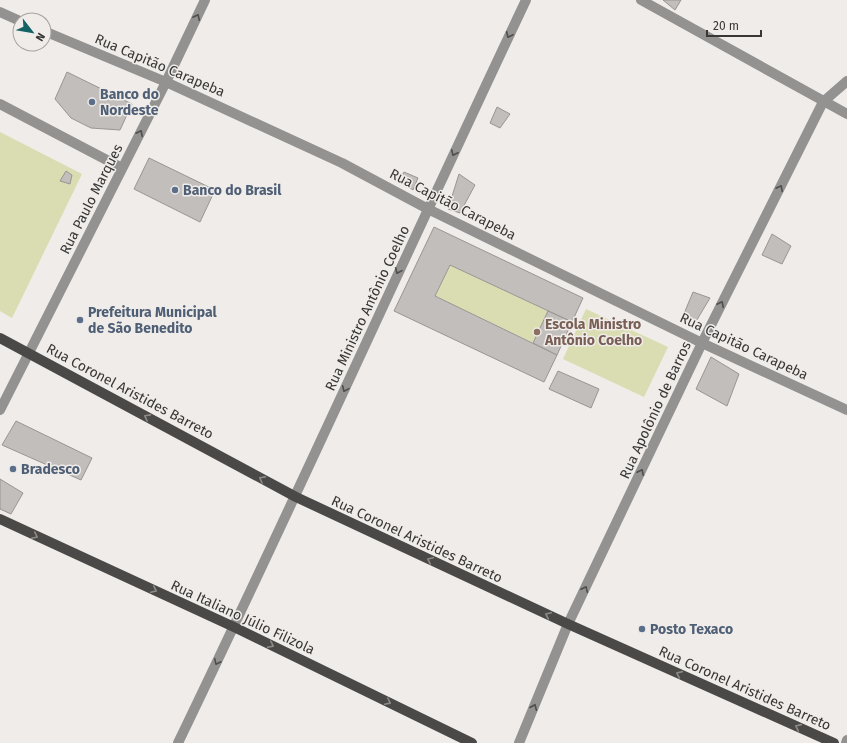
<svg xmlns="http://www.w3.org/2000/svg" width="847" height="743" viewBox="0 0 847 743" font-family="'Fira Sans',sans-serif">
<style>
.green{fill:#d9ddb1}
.building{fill:#c1bebb;stroke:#989593}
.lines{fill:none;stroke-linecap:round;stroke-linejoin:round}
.minor{stroke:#939291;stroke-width:10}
.major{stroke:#4b4947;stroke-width:10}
.oneway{stroke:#4f4e4d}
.oneway2{stroke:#8d8a88}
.service-dot{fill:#5c6f8a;stroke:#efece9;stroke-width:1.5}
.education-dot{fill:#8d6e63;stroke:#efece9;stroke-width:1.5}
.labels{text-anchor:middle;stroke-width:3;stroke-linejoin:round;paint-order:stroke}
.street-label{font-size:14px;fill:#383736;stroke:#efece9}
.service-label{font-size:14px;font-weight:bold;fill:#4e5e75;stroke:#efece9;text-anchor:start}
.education-label{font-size:14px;font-weight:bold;fill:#785e54;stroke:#efece9;text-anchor:start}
</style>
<rect width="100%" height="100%" fill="#efece9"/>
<g class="green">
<polygon points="0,132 82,174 12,318 0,311"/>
<polygon points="450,265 548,311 533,343 435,296"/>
<polygon points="586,309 668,347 644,397 563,359"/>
</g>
<g class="building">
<polygon points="663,0 681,0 675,10"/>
<polygon points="67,72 132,104 120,130 91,128 71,118 55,99"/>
<polygon points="497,107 510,114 500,128 490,123"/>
<polygon points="149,158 215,190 200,222 134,189"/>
<polygon points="66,171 72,175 70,184 60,181"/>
<polygon points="404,172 418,178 413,190 399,180"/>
<polygon points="459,174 475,185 460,213 448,209"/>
<polygon points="434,227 583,298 572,322 450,265 435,296 557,355 544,382 394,311"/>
<polygon points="772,234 791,246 782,264 762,255"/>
<polygon points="693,292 710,298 695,323 683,316"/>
<polygon points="548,311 572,322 557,355 533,343"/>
<polygon points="711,357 739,374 727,406 696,389"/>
<polygon points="558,371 599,389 591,408 549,389"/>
<polygon points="16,421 92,458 81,480 2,445"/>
<polygon points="0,479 23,493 11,514 0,509"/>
</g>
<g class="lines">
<g class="minor">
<polyline points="641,0 847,114"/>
<polyline points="0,12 20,21"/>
<polyline points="44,31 166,82 342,163 428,209 702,343 847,410"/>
<polyline points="0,104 122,168"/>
<polyline points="0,410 166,82 205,0"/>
<path d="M178,743C297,497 409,247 526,0"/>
<polyline points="519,743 568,624 702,343 823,102 847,81"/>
<polyline points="846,743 847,740"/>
</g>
<g class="major">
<polyline points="0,338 296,497 568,624 834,743"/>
<polyline points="0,519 234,627 472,743"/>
</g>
</g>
<defs><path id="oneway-chevron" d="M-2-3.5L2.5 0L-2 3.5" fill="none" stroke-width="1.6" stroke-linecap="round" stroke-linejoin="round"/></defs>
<g class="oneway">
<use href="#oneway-chevron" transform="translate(197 17) rotate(-65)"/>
<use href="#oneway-chevron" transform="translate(509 35) rotate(115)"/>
<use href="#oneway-chevron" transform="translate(140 133) rotate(-63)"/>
<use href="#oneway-chevron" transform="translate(454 153) rotate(115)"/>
<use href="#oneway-chevron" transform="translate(780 188) rotate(-63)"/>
<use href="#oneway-chevron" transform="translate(398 271) rotate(114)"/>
<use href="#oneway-chevron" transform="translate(721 304) rotate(-63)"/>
<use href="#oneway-chevron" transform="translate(345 389) rotate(114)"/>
<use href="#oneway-chevron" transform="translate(641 472) rotate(-65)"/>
<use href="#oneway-chevron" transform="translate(585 589) rotate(-65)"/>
<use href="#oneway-chevron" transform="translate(217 662) rotate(116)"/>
<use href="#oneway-chevron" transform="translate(534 707) rotate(-67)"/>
</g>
<g class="oneway2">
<use href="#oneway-chevron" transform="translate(147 417) rotate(-152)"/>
<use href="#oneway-chevron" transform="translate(262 479) rotate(-152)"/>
<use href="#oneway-chevron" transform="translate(35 536) rotate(25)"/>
<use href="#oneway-chevron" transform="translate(430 560) rotate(-155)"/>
<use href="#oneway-chevron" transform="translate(154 590) rotate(25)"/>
<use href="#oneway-chevron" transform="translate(548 615) rotate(-155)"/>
<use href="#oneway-chevron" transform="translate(271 645) rotate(26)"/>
<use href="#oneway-chevron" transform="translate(679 674) rotate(-156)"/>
<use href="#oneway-chevron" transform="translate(388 702) rotate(26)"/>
<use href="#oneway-chevron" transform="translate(798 727) rotate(-156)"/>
</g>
<g class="service-dot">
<circle cx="92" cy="102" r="4"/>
<circle cx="175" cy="190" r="4"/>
<circle cx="80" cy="320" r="4"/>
<circle cx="13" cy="469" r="4"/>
<circle cx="642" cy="629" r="4"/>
</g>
<circle class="education-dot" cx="537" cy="332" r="4"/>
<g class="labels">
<g class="street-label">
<text transform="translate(160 65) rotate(23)" y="5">Rua Capitão Carapeba</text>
<text transform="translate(91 199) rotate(-63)" y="5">Rua Paulo Marques</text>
<text transform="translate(453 204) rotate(27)" y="5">Rua Capitão Carapeba</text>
<text transform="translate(367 308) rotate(-65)" y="5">Rua Ministro Antônio Coelho</text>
<text transform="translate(744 346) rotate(25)" y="5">Rua Capitão Carapeba</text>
<text transform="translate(130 391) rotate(28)" y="5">Rua Coronel Aristides Barreto</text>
<text transform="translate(655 410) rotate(-65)" y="5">Rua Apolônio de Barros</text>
<text transform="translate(417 539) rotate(25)" y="5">Rua Coronel Aristides Barreto</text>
<text transform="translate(243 617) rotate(25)" y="5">Rua Italiano Júlio Filizola</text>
<text transform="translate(745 688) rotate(24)" y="5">Rua Coronel Aristides Barreto</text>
</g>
<g class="service-label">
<text x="100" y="99">Banco do<tspan x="100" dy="16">Nordeste</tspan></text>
<text x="183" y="195">Banco do Brasil</text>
<text x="88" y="317">Prefeitura Municipal<tspan x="88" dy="16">de São Benedito</tspan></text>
<text x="21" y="474">Bradesco</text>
<text x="650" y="634">Posto Texaco</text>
</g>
<g class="education-label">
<text x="545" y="329">Escola Ministro<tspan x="545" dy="16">Antônio Coelho</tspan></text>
</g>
</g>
<g transform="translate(32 32) rotate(121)"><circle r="19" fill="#efece9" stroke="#a6a4a1"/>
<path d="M0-3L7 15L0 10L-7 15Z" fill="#126266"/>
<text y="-6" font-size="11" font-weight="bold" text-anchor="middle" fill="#383736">N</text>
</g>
<path d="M707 30v6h54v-6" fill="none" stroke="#383736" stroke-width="2"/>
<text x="713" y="30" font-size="12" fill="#383736" stroke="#efece9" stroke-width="3" paint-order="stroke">20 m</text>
</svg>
